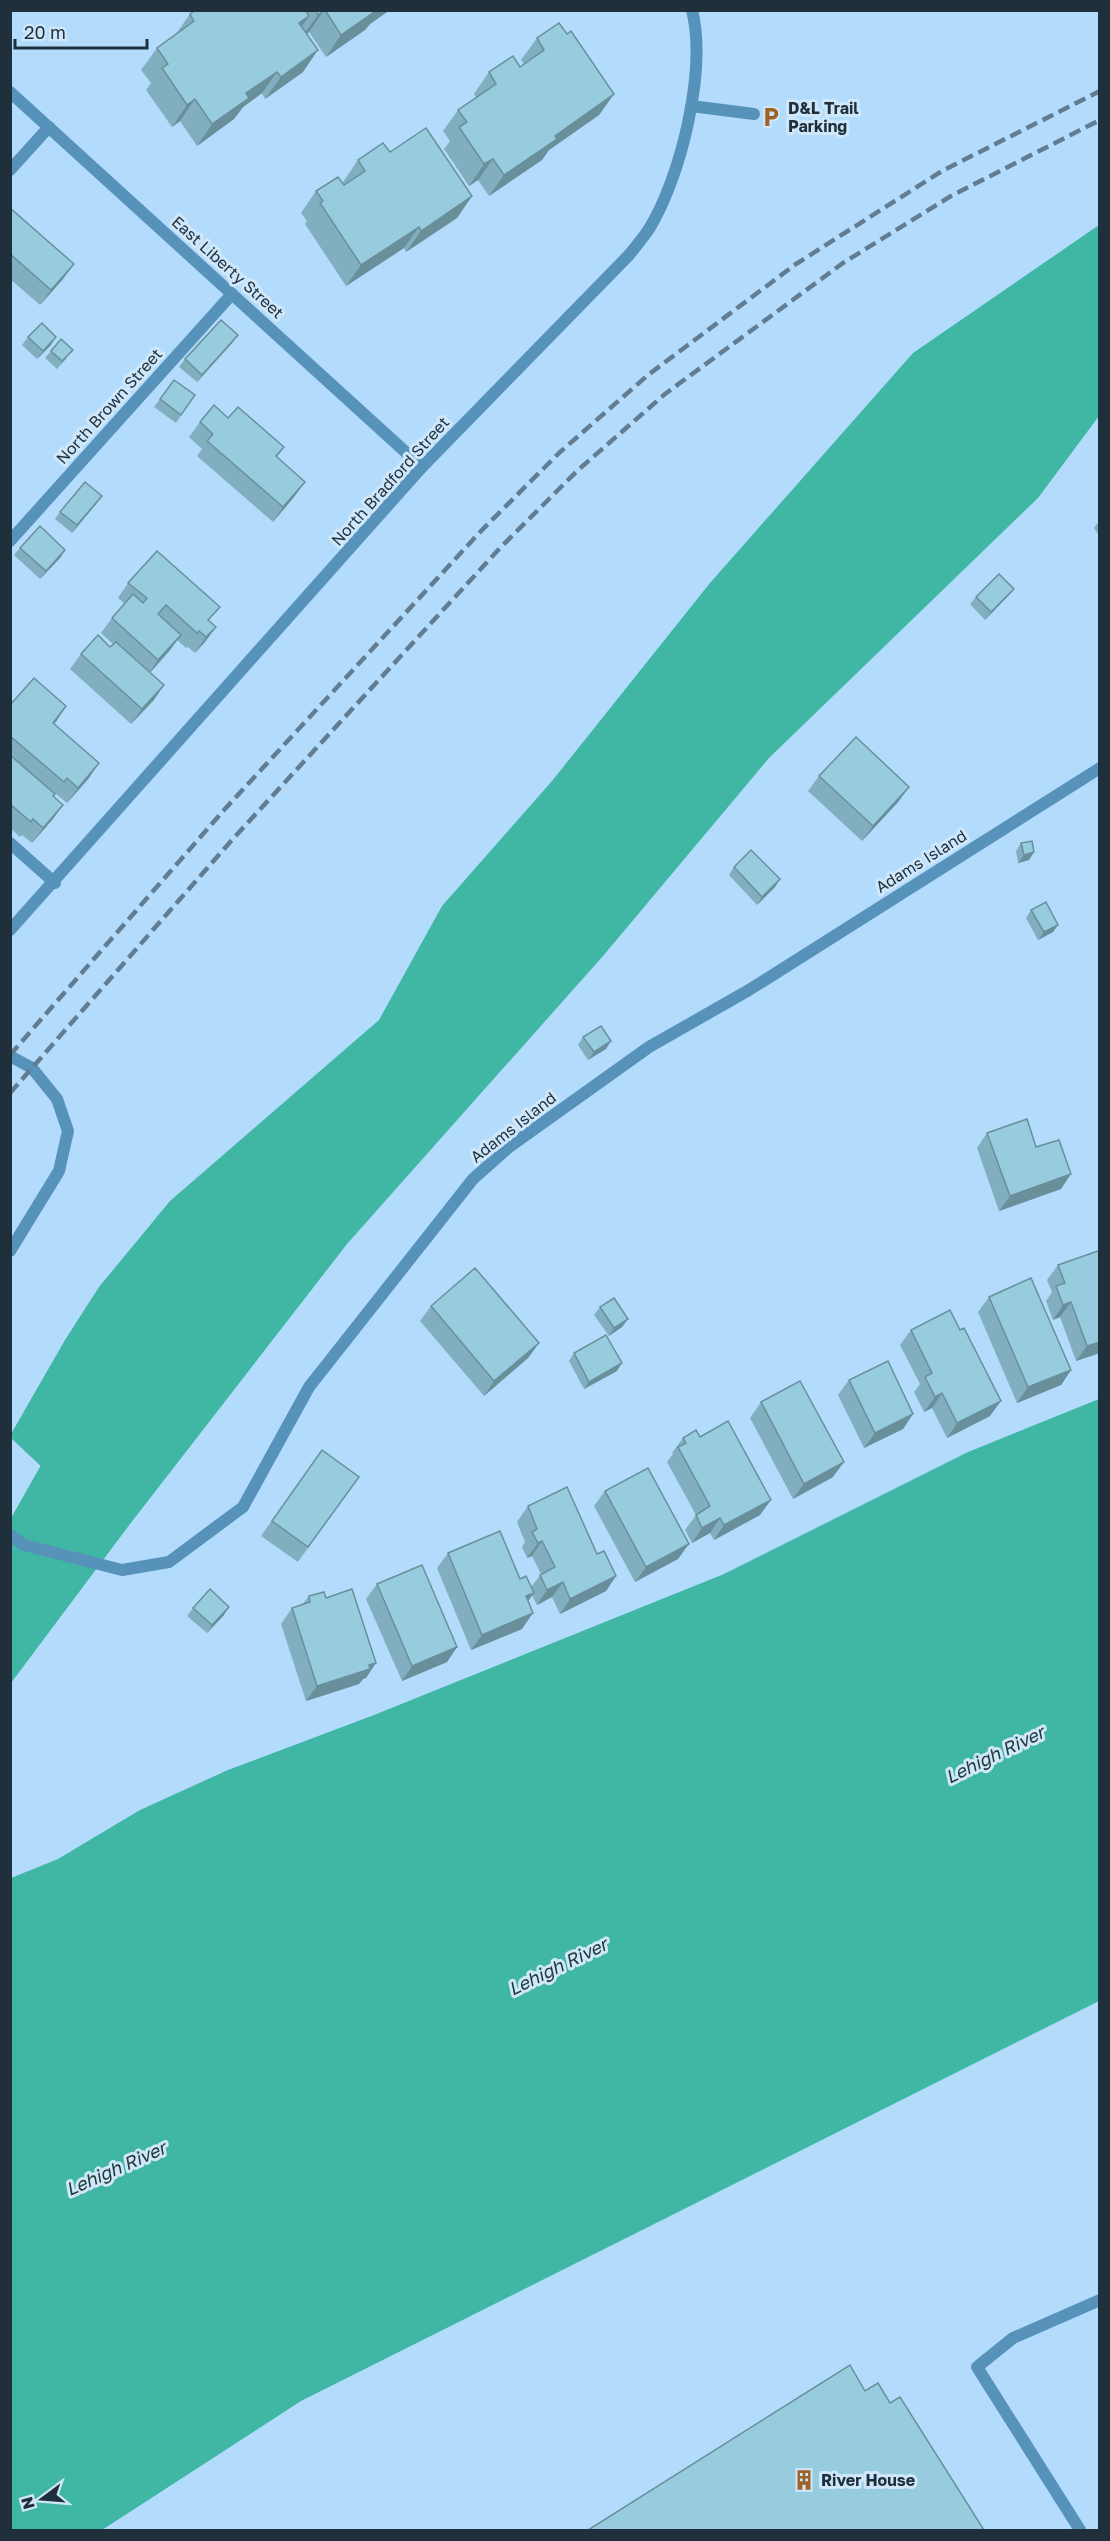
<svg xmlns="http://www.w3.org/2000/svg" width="1110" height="2541" viewBox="0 0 1110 2541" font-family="'Golos Text',sans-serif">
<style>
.water{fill:#40b6a4}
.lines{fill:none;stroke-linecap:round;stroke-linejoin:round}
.river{stroke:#40b6a4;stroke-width:80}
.service{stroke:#5792bb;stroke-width:12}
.minor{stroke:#5792bb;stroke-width:12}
.rail{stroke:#627d92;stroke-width:4.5;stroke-dasharray:12 6;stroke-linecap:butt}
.wall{fill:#81afbf}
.shaded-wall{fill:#698f9b}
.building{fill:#96ccde;stroke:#698f9b;stroke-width:1.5}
.labels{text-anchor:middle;stroke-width:6;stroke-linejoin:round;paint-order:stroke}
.poi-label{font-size:16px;font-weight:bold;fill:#1f2f3b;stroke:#cee7fa;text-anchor:start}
.street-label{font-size:16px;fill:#1f2f3b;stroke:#cee7fa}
.water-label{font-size:18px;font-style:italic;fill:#203934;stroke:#cee7fa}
</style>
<rect width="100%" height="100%" fill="#b3dcfc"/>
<g class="water">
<polygon points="1099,225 1099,416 1038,498 769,758 603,956 347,1244 130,1524 11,1683 11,1576 81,1504 11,1438 11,1434 65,1340 99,1287 170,1201 379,1020 442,906 552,781 710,583 913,353"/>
<polygon points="1099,1399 1099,2001 301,2401 102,2530 11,2530 11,1878 58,1859 140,1810 228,1770 374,1715 724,1574 968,1452"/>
</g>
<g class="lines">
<polyline class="river" points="10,1601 95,1451 115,1396"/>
<g class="service">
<polyline points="691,106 754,114"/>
<polyline points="10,541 232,294"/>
<polyline points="10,843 55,883"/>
<polyline points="10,1056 32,1068 57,1099 68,1131 59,1171 10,1251"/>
<polyline points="10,1535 24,1545 122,1570 169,1562 243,1507 309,1387 473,1179 509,1147 649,1047 749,990 1100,768"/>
<polyline points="1080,2530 977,2367 1013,2338 1100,2300"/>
</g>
<g class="minor">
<polyline points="10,92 422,467"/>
<polyline points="10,170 49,127"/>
<path d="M10,930L422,467L629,255C636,246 643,238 649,229C681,177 707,70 692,10"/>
</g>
<g class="rail">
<polyline points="10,1055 224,810 481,531 559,453 648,375 796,264 942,171 1100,91"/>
<polyline points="10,1093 231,841 500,548 577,471 665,394 843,263 951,196 1100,120"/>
</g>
</g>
<g class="wall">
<polygon points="196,10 390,10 370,24 365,30 326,57 309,32 307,34 303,72 265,99 262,93 243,107 234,119 197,146 180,121 172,127 146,90 151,83 141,70 157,48 176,34 190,14"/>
<polygon points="567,34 614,94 599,115 549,150 542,160 489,196 478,180 469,186 444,149 450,141 443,131 458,110 476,97 474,94 489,72 520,67 524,64 521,60 537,38"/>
<polygon points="390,152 472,196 457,218 406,252 404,248 346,286 305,224 307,221 301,213 316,191 345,185 343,182 358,160"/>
<polygon points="10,208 63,279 40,305 10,279"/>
<polygon points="238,335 232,343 197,382 179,367 185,359"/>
<polygon points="28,337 51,345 37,359 22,345"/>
<polygon points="51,351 67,358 57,369 45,358"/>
<polygon points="174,380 195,395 176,423 154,407"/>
<polygon points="228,418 284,447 277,457 294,497 273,522 197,456 202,449 189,437 200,422"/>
<polygon points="96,504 72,533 55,519 60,512"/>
<polygon points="1100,520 1100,537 1094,528"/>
<polygon points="20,548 65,550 60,558 40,579 14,555"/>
<polygon points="128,583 210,622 205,642 195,653 188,647 186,648 177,640 170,650 150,673 164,685 153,701 131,724 70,669 81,654 110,647 113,644 101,633 112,618 125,604 118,598"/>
<polygon points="1008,596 985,620 970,604 976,597"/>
<polygon points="10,705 54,724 89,778 67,803 56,794 53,797 63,805 52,820 32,843 22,835 20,837 10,828"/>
<polygon points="819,776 909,787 898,802 862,841 808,791"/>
<polygon points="1021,843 1034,852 1029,860 1018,863 1016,851"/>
<polygon points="734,867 780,879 775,887 757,905 729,875"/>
<polygon points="1031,910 1058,925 1053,932 1038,940 1026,918"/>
<polygon points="583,1037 606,1049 588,1060 578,1045"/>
<polygon points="987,1133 1036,1147 1061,1189 999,1211 977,1148"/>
<polygon points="1058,1265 1100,1353 1076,1361 1060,1317 1053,1320 1046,1301 1052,1292 1047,1280"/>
<polygon points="989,1297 1071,1370 1061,1385 1017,1403 978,1312"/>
<polygon points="431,1306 539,1343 528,1358 484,1396 420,1321"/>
<polygon points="600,1307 628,1319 622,1327 609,1336 594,1315"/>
<polygon points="911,1330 990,1416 947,1438 932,1408 924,1412 914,1392 920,1384 900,1345"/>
<polygon points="574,1353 617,1371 584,1389 569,1361"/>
<polygon points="849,1380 913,1414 903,1429 864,1448 838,1395"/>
<polygon points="761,1402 833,1477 793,1499 750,1418"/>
<polygon points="700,1437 760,1515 714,1540 710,1533 692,1543 685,1530 696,1515 667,1462 673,1454 672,1453 683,1438"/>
<polygon points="322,1450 359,1477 298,1562 261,1536"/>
<polygon points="605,1491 678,1559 635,1582 594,1506"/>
<polygon points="528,1506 597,1554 616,1576 606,1591 560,1614 552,1597 537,1605 532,1595 528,1601 522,1629 471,1650 437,1568 448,1553 520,1579 531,1587 541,1574 532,1556 527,1558 522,1547 525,1542 517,1522"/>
<polygon points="377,1584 457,1647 447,1662 402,1681 366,1599"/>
<polygon points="309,1596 326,1598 366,1678 363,1679 359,1684 306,1701 281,1624 292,1608 302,1605"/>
<polygon points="193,1608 224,1615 207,1633 187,1616"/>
</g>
<g class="shaded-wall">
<polygon points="324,10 309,32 302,37 318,15"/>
<polygon points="376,10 390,10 370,24 365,30 326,57 341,35"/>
<polygon points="309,16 294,38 299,23"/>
<polygon points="318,50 303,72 265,99 281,77"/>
<polygon points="277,72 262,93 243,107 234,119 197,146 212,124 246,93"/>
<polygon points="614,94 599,115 549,150 542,160 489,196 504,175 555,136"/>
<polygon points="195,99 180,121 172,127 187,105"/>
<polygon points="493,159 478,180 469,186 484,164"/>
<polygon points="472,196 457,218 406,252 421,231"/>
<polygon points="419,227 404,248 346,286 361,265"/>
<polygon points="74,264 63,279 40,305 51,290"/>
<polygon points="238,335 232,343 197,382 202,375"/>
<polygon points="56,337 51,345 37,359 43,351"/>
<polygon points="305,482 294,497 273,522 283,507"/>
<polygon points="102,496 96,504 72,533 77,525"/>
<polygon points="65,550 60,558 40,579 46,571"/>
<polygon points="1014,589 1008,596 985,620 991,612"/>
<polygon points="216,627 205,642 195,653 206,637"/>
<polygon points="181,635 170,650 148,675 158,660"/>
<polygon points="164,685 153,701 131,724 142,709"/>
<polygon points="66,706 56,722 42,738 53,723"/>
<polygon points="99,763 89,778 67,803 78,788"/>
<polygon points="909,787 898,802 862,841 873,826"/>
<polygon points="63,805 52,820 32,843 43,828"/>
<polygon points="1034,852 1029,860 1018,863 1024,855"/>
<polygon points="780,879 775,887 757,905 762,897"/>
<polygon points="1058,925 1053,932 1038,940 1044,932"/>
<polygon points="611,1041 606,1049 588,1060 594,1052"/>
<polygon points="1071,1174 1061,1189 999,1211 1010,1196"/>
<polygon points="1071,1302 1060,1317 1053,1320 1063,1305"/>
<polygon points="628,1319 622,1327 609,1336 614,1328"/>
<polygon points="1100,1342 1100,1353 1076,1361 1087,1346"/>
<polygon points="539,1343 528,1358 484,1396 494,1381"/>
<polygon points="622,1363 617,1371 584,1389 589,1382"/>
<polygon points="1071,1370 1061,1385 1017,1403 1028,1387"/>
<polygon points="942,1393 932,1408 924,1412 935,1397"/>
<polygon points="1001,1401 990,1416 947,1438 957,1423"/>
<polygon points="913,1414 903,1429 864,1448 875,1433"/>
<polygon points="844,1462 833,1477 793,1499 804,1484"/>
<polygon points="771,1500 760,1515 714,1540 724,1525"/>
<polygon points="720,1518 710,1533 692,1543 702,1528"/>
<polygon points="542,1541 532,1556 527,1558 538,1543"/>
<polygon points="689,1544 678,1559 635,1582 646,1567"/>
<polygon points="616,1576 606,1591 560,1614 570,1599"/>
<polygon points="563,1582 552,1597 537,1605 547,1590"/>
<polygon points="534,1593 523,1608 526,1596"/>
<polygon points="229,1607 224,1615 207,1633 212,1625"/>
<polygon points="533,1613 522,1629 471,1650 482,1635"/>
<polygon points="457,1647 447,1662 402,1681 412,1666"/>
<polygon points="376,1663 366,1678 363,1679 359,1684 306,1701 317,1686"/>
</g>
<g class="building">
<polygon points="196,10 305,10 309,16 299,23 318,50 281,77 277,72 246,93 249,98 212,124 195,99 187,105 162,68 168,64 157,48 194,21 190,14"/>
<polygon points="315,10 324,10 318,15"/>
<polygon points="325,10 377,10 341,35"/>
<polygon points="559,23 567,34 571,31 614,94 555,136 557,139 504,175 493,159 484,164 459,127 467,122 458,110 496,84 489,72 513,56 520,67 544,50 537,38"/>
<polygon points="426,128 472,196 421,231 419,227 361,265 320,203 323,201 316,191 338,177 344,185 365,171 358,160 383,143 390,152"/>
<polygon points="10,208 74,264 51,290 10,254"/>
<polygon points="221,320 238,335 202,375 185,359"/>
<polygon points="42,323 56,337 43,351 28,337"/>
<polygon points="61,339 73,350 62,361 51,351"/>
<polygon points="174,380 195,395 181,415 160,399"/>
<polygon points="214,405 228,418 238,407 284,447 276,456 305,482 283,507 207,441 213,434 200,422"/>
<polygon points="85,482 102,496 77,525 60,512"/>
<polygon points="40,526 65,550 46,571 20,548"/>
<polygon points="157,551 220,607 208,620 216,627 206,637 199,631 197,633 166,605 158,614 181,635 158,660 112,618 133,594 143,603 147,598 128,583"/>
<polygon points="999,574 1014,589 991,612 976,597"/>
<polygon points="98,635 110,647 116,642 164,685 142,709 81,654"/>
<polygon points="34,678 66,706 53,723 99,763 78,788 67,778 64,782 10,736 10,705"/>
<polygon points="856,737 909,787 873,826 819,776"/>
<polygon points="10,755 55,794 53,796 63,805 43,828 33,819 31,822 10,804"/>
<polygon points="1032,841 1034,852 1024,855 1021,843"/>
<polygon points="751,850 780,879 762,897 734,867"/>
<polygon points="1046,902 1058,925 1044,932 1031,910"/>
<polygon points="601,1026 611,1041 594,1052 583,1037"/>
<polygon points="1027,1119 1036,1147 1059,1140 1071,1174 1010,1196 987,1133"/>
<polygon points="1098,1251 1100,1255 1100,1342 1087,1346 1071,1302 1063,1305 1056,1286 1065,1283 1058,1265"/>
<polygon points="475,1268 539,1343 494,1381 431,1306"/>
<polygon points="1031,1278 1071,1370 1028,1387 989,1297"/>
<polygon points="614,1298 628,1319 614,1328 600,1307"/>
<polygon points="950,1310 960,1330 964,1328 1001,1401 957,1423 942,1393 935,1397 925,1377 932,1373 911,1330"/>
<polygon points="606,1335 622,1363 589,1382 574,1353"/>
<polygon points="888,1361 913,1414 875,1433 849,1380"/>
<polygon points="800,1381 844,1462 804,1484 761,1402"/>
<polygon points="728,1421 771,1500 724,1525 720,1518 702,1528 696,1515 710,1506 678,1447 686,1443 683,1438 696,1430 700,1437"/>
<polygon points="322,1450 359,1477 308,1547 272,1521"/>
<polygon points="648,1468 689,1544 646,1567 605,1491"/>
<polygon points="567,1487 597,1554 604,1551 616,1576 570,1599 563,1582 547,1590 540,1575 555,1567 542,1541 538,1543 532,1532 537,1529 528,1506"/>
<polygon points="500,1531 520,1579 526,1576 534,1593 526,1596 533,1613 482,1635 448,1553"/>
<polygon points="422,1565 457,1647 412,1666 377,1584"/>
<polygon points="210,1589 229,1607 212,1625 193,1608"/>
<polygon points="352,1589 376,1663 369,1665 370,1669 317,1686 292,1608 310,1602 309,1596 324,1592 326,1598"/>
<polygon points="850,2365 865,2391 878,2383 890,2403 900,2397 984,2530 588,2530"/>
</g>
<defs>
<g id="parking-bare" transform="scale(1.62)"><path d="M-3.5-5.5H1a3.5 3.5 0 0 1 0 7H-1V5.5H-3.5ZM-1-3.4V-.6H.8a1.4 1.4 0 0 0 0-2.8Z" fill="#9e6126" stroke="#cee7fa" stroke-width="2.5" paint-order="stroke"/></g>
<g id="building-bare" transform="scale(1.62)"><path d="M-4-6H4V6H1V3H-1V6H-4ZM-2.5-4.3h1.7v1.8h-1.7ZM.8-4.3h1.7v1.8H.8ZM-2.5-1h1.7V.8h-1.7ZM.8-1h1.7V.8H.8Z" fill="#9e6126" stroke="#cee7fa" stroke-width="2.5" paint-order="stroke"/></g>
</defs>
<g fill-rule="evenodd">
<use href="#parking-bare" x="771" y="117"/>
<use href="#building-bare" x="804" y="2480"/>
</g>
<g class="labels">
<g class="poi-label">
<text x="788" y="114">D&amp;L Trail<tspan x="788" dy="18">Parking</tspan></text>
<text x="821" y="2486">River House</text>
</g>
<g class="street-label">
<text transform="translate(228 267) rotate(42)" y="6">East Liberty Street</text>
<text transform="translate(109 406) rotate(-48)" y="6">North Brown Street</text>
<text transform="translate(390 481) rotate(-48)" y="6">North Bradford Street</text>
<text transform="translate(921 861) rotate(-32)" y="6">Adams Island</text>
<text transform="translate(513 1127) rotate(-38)" y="6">Adams Island</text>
</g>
<g class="water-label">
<text transform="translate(995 1755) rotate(-26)" y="6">Lehigh River</text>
<text transform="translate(558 1967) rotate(-26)" y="6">Lehigh River</text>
<text transform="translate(116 2169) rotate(-24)" y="6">Lehigh River</text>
</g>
</g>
<rect width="1110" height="2541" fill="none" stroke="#1f2f3b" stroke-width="24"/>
<g transform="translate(42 2499) rotate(254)" stroke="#cee7fa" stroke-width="4.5" paint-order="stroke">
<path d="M0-4.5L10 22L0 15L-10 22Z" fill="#1f2f3b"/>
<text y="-9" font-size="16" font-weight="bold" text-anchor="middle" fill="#1f2f3b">N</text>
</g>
<path d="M15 39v9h132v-9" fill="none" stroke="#1f2f3b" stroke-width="3"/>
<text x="24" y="39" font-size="18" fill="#1f2f3b" stroke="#cee7fa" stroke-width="4.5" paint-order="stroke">20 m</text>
</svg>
